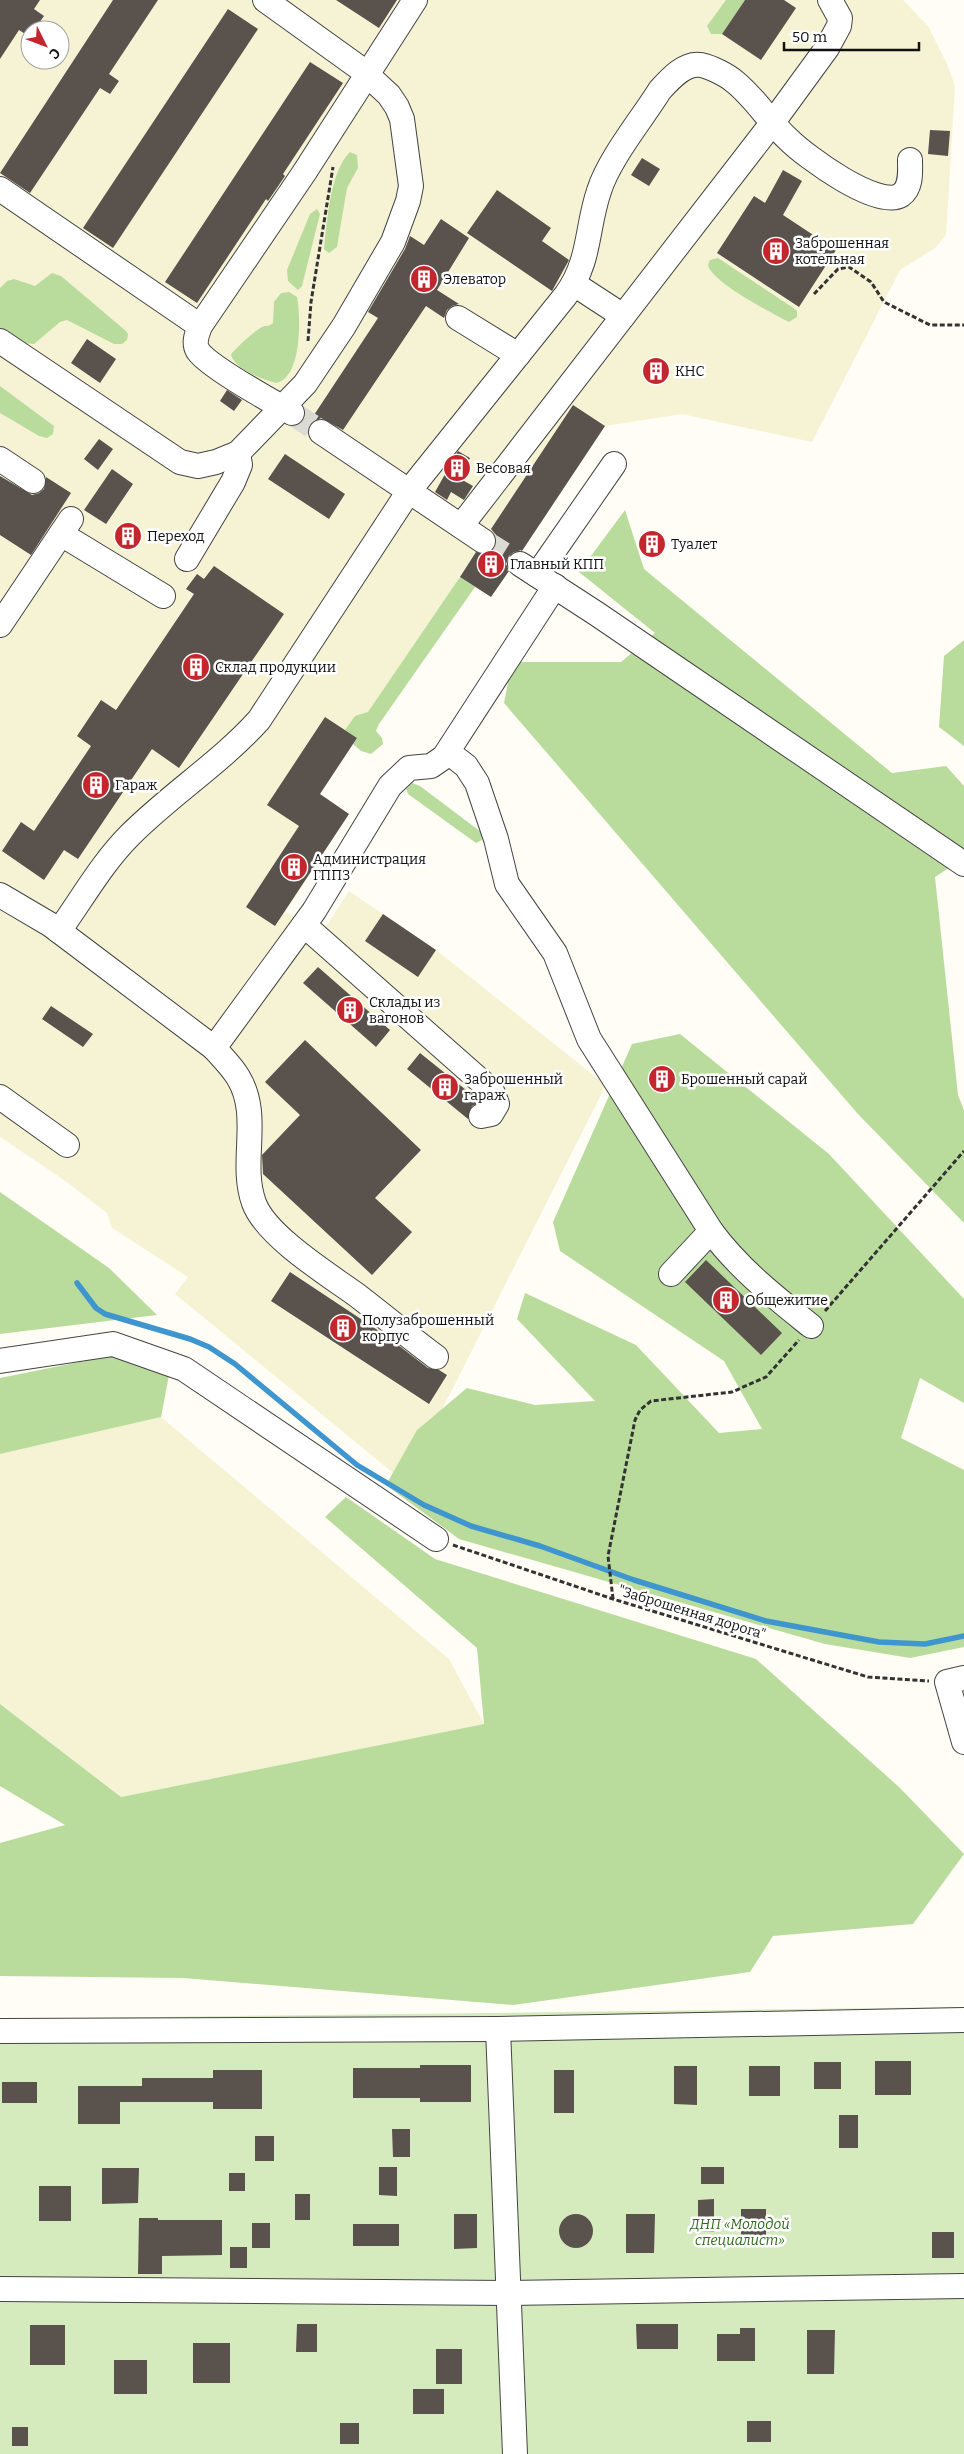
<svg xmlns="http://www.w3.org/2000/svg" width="964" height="2454" viewBox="0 0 964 2454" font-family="Bitter,serif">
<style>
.farmland{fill:#f6f3d4;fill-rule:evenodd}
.green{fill:#d5ebbd}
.forest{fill:#b9dc9c}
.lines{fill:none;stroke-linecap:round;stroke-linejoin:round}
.stream{stroke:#3f96cf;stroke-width:5.5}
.building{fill:#5a524d}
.minor-tunnel{stroke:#dbdad3;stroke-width:24;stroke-dasharray:24 12;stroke-linecap:butt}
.minor-casing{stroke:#444;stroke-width:26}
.path{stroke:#333;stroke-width:3;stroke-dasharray:5 2.5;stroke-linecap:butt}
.minor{stroke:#fff;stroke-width:24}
.labels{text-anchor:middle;stroke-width:5;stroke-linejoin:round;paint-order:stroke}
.poi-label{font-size:14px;fill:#111;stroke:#fff;text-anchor:start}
.street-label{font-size:14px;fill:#111;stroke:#fff}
.park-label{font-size:14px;font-style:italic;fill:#2f6b1f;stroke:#fff}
</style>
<rect width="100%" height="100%" fill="#fffdf5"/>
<g class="farmland">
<path d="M0,0H903L928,26L947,64L955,86L946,235L935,248L900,270L812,442L682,414L605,426L491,597L460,577L320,794L349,814L285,913L327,925L349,891L436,950L606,1085L453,1388L403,1481L175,1294L188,1277L112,1228L107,1213L61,1178L0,1137ZM30,30H60V60H30Z"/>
<polygon points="161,1417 449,1659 484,1724 121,1797 0,1704 0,1454"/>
</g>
<polygon class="green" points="964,2007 964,2454 0,2454 0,2019"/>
<g class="forest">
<polygon points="726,0 745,0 722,34 711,34 707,26"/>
<path d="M350,152L357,155L358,168L347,188L337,247L329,253L324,249C327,222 330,171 350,152Z"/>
<polygon points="317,209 320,214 302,286 298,290 288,281 287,270 310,214"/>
<path d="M718,258L792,307L797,311V317L789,322L781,318C765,309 712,282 708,265L710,260Z"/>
<polygon points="52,273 61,276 126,331 128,334 127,340 122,344 114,344 67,320 60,322 34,344 23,343 2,331 0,329 0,288 7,281 14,279 35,286"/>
<path d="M289,292L297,297C301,317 302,378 276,383C263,380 235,369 231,355C232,351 257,329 262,327C266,325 269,327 273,323L274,302L281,293Z"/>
<polygon points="0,386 54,426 53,434 47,438 39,436 0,413"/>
<polygon points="625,510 644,569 892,773 946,766 964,786 964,858 935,877 958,1095 964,1110 964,1223 857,1113 504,703 512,662 621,662 655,633 579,572"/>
<polygon points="460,577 475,587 379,724 376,731 382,738 383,744 371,754 361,751 353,744 357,738 345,730 355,716 368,712"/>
<polygon points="964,640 964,746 939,727 944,656"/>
<polygon points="412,783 420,786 481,832 482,840 476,843 408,794 406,789"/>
<polygon points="680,1034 829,1154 964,1299 964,1403 920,1378 901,1438 964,1470 964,1647 910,1658 825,1644 459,1539 386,1485 417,1430 467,1388 535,1405 595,1401 517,1319 525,1293 636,1345 719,1433 762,1429 724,1361 560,1251 553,1222 632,1044"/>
<polygon points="0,1192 109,1268 157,1315 0,1334"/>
<polygon points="109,1356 169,1375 161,1417 0,1454 0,1378"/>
<polygon points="346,1497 435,1559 756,1659 899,1787 964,1854 913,1924 773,1936 750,1972 513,2005 183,1978 0,1976 0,1843 65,1825 0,1786 0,1704 121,1797 484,1724 477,1648 325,1517"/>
</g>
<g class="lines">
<polyline class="stream" points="77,1283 96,1308 105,1314 190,1339 209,1347 235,1364 357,1465 424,1505 471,1526 540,1546 634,1580 766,1621 879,1642 925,1644 964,1636"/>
</g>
<g class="building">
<polygon points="0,0 40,0 34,9 44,16 34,30 30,30 30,37 19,30 0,59"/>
<polygon points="113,0 158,0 109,74 119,81 110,94 100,88 30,193 0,173"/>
<polygon points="336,0 397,0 379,28"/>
<polygon points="745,0 784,0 796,8 761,60 722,34"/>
<polygon points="228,9 258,29 113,248 83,228"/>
<polygon points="310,62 343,83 283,174 285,176 268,201 266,199 197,303 165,282"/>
<polygon points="930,130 950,131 948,156 928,154"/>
<polygon points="642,158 660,169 649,186 631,175"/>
<polygon points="783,170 802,181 783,215 836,250 799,307 717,253 754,196 765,203"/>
<polygon points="497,190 551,228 542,241 569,260 552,291 467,233"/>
<polygon points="441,219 469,238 437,290 459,304 452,306 447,310 444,318 426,306 343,430 321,418 310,424 308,433 296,426 304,419 305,409 314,415 378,318 368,312 405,249 410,236 424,245"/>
<polygon points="87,339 116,359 100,383 71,363"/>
<circle cx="656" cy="371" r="8"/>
<polygon points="227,390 242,400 234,411 220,401"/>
<polygon points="573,405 605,426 522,551 514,552 509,556 506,564 509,571 491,597 460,577 476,552 489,554 495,548 496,535 491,529"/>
<polygon points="99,439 113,449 98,470 84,459"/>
<polygon points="458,451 470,458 459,478 473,486 464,500 451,492 447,500 435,492"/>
<polygon points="285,454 345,494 329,519 268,479"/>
<polygon points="112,469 133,484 106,524 84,510"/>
<polygon points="0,476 32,495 39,493 44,489 46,477 71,493 31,555 0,535"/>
<polygon points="214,566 284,614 179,768 152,749 78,859 64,850 44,880 2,851 21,822 34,831 91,746 77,736 101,700 116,710 194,594 186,589 197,574 204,579"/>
<polygon points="325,717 357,738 320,794 349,814 275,926 246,907 299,826 267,805"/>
<polygon points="383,914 436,950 418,977 365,941"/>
<polygon points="318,967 390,1030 376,1047 303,983"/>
<polygon points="51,1006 93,1034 83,1047 42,1019"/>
<polygon points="305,1040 421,1150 375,1198 412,1232 372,1275 263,1174 262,1155 300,1115 265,1082"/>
<polygon points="420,1053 481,1102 472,1106 468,1119 407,1069"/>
<polygon points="662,1068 672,1077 662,1089 652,1080"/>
<polygon points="706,1260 782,1333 761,1355 685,1282"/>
<polygon points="290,1272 385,1335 428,1368 439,1370 447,1375 429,1404 271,1301"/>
<rect x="875" y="2061" width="36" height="34"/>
<rect x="814" y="2062" width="27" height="27"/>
<polygon points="420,2065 471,2065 471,2102 420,2102 420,2098 353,2098 353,2068 420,2068"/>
<polygon points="674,2066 697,2066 697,2105 674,2104"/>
<rect x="749" y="2066" width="31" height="30"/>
<polygon points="213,2070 262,2070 262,2109 213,2109 213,2102 120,2102 120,2124 78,2124 78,2086 142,2086 142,2078 213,2078"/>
<rect x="554" y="2070" width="20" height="43"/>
<rect x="2" y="2082" width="35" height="21"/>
<rect x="839" y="2115" width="19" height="33"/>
<polygon points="392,2129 410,2129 410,2157 393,2157"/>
<rect x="255" y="2136" width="19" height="25"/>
<polygon points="379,2167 397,2167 397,2196 379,2195"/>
<rect x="701" y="2167" width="23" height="17"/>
<polygon points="102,2168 139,2168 138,2203 102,2204"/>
<rect x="229" y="2173" width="16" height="18"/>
<rect x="39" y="2186" width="32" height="35"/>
<rect x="295" y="2194" width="15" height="26"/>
<polygon points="714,2199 714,2232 698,2231 698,2200"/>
<rect x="741" y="2209" width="25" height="27"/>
<circle cx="576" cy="2231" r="17"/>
<polygon points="454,2214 477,2214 477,2248 454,2249"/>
<polygon points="626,2214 655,2214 654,2253 626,2253"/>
<polygon points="139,2218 158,2218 158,2220 222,2220 222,2255 162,2256 162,2274 138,2274"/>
<rect x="252" y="2223" width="18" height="25"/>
<rect x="353" y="2224" width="46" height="22"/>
<rect x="932" y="2232" width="22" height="26"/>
<rect x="230" y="2247" width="17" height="21"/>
<polygon points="297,2324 317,2324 317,2352 296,2352"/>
<polygon points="636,2324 678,2324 678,2349 637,2349"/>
<rect x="30" y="2325" width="35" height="40"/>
<polygon points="740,2328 755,2328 755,2361 717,2361 717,2334 740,2334"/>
<polygon points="807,2330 835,2330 834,2374 807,2374"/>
<rect x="193" y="2343" width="37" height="40"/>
<rect x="436" y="2349" width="26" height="35"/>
<rect x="114" y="2360" width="33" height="34"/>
<rect x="413" y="2389" width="31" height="25"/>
<rect x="747" y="2421" width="24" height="21"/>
<rect x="340" y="2423" width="19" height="21"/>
<rect x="12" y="2427" width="16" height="19"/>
</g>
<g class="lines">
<g class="minor-tunnel">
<polyline points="292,413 321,432"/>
<polyline points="483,541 520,564"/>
</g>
<g class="minor-casing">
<g id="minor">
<polyline points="0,189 200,326"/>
<polyline points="574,284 623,316"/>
<polyline points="458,318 518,355"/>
<polyline points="0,341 180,462 198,466 216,462 238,453 305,384 344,326 393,242 408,201 411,186 402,119 397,107 389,95 361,69 265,0"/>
<path d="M292,413C273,402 209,367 198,351C193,343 197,334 200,326L304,173L415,0"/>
<polyline points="321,432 483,541"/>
<polyline points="0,459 33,481"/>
<polyline points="461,526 773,122 827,48 839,26 840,18 830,0"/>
<polyline points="61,534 163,596"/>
<polyline points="187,559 233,482 240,465 238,453"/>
<polyline points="520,564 597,614 964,864"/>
<polyline points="537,575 614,464"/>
<polyline points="0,625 71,519"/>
<path d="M448,752L466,766L477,783L496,839L507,884L555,953L589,1039L711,1231C739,1269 775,1297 811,1326"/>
<polyline points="0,895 51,925 214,1048"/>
<polyline points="304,925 492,1091 497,1104 491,1114 481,1116"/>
<path d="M59,931C82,899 102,863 130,835C171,794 220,763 259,720L409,491L566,295C591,260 586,229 599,191C609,159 642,119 660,90C670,79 685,62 701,65C711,67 727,75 735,82C756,99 769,122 789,140C805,156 878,210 901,195C912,187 910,171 910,160"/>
<polyline points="0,1097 67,1145"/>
<polyline points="671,1274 711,1231"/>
<path d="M436,1357C409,1337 384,1316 358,1296C329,1275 266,1236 254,1203C239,1162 262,1116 238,1077C232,1067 222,1057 214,1048L314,911L390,786L409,768L431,766L444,757L555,586"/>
<polyline points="0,1361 113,1344 184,1369 436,1539"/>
<polyline points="964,1678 947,1682 964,1742"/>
<polyline points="498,2029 515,2454"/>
<polyline points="0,2031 498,2029 964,2020"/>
<polyline points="0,2289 509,2293 964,2286"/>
</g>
</g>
<g class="path">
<polyline points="814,294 838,269 849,267 871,282 884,302 930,325 964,325"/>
<polyline points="308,341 311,302 333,167"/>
<polyline points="825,1311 964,1151"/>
<polyline points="453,1545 613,1599 868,1677 929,1681"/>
<polyline points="613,1599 608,1556 635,1420 640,1410 651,1401 732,1392 766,1377 799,1340"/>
</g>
<use href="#minor" class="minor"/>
</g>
<defs>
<g id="building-disc" transform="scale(1.4375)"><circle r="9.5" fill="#c4262e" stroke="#fff"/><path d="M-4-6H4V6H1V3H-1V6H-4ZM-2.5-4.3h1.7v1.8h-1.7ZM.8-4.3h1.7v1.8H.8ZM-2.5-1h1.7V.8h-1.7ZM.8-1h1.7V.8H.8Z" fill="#fff"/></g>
</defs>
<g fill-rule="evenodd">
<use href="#building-disc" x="776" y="251"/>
<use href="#building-disc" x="424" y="279"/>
<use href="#building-disc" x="656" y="371"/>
<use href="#building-disc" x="457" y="468"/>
<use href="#building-disc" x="128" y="536"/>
<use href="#building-disc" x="652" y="544"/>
<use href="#building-disc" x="491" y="564"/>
<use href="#building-disc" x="196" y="667"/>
<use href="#building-disc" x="96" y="785"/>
<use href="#building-disc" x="294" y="867"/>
<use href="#building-disc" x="350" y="1010"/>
<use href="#building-disc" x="662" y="1079"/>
<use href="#building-disc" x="445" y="1087"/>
<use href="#building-disc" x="726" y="1300"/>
<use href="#building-disc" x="343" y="1328"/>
</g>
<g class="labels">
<g class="poi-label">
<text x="795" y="248">Заброшенная<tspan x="795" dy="16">котельная</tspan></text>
<text x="443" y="284">Элеватор</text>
<text x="675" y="376">КНС</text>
<text x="476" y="473">Весовая</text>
<text x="147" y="541">Переход</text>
<text x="671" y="549">Туалет</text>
<text x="510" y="569">Главный КПП</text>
<text x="215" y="672">Склад продукции</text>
<text x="115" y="790">Гараж</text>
<text x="313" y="864">Администрация<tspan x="313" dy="16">ГППЗ</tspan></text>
<text x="369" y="1007">Склады из<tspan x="369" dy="16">вагонов</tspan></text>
<text x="464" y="1084">Заброшенный<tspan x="464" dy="16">гараж</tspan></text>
<text x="681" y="1084">Брошенный сарай</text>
<text x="745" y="1305">Общежитие</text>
<text x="362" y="1325">Полузаброшенный<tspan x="362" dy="16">корпус</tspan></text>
</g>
<g class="street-label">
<text transform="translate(692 1612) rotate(17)" y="5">"Заброшенная дорога"</text>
</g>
<g class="park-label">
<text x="740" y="2229">ДНП «Молодой<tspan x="740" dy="16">специалист»</tspan></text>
</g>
</g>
<g transform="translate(45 45) rotate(132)"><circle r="24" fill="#ffffff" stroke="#a0a0a0"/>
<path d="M0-4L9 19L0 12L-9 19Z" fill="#c4262e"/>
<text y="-8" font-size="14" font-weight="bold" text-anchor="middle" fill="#111111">С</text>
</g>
<path d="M784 42v8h135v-8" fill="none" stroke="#111111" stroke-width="2.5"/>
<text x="792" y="42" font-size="15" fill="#111111" stroke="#ffffff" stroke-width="4" paint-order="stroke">50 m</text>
</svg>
